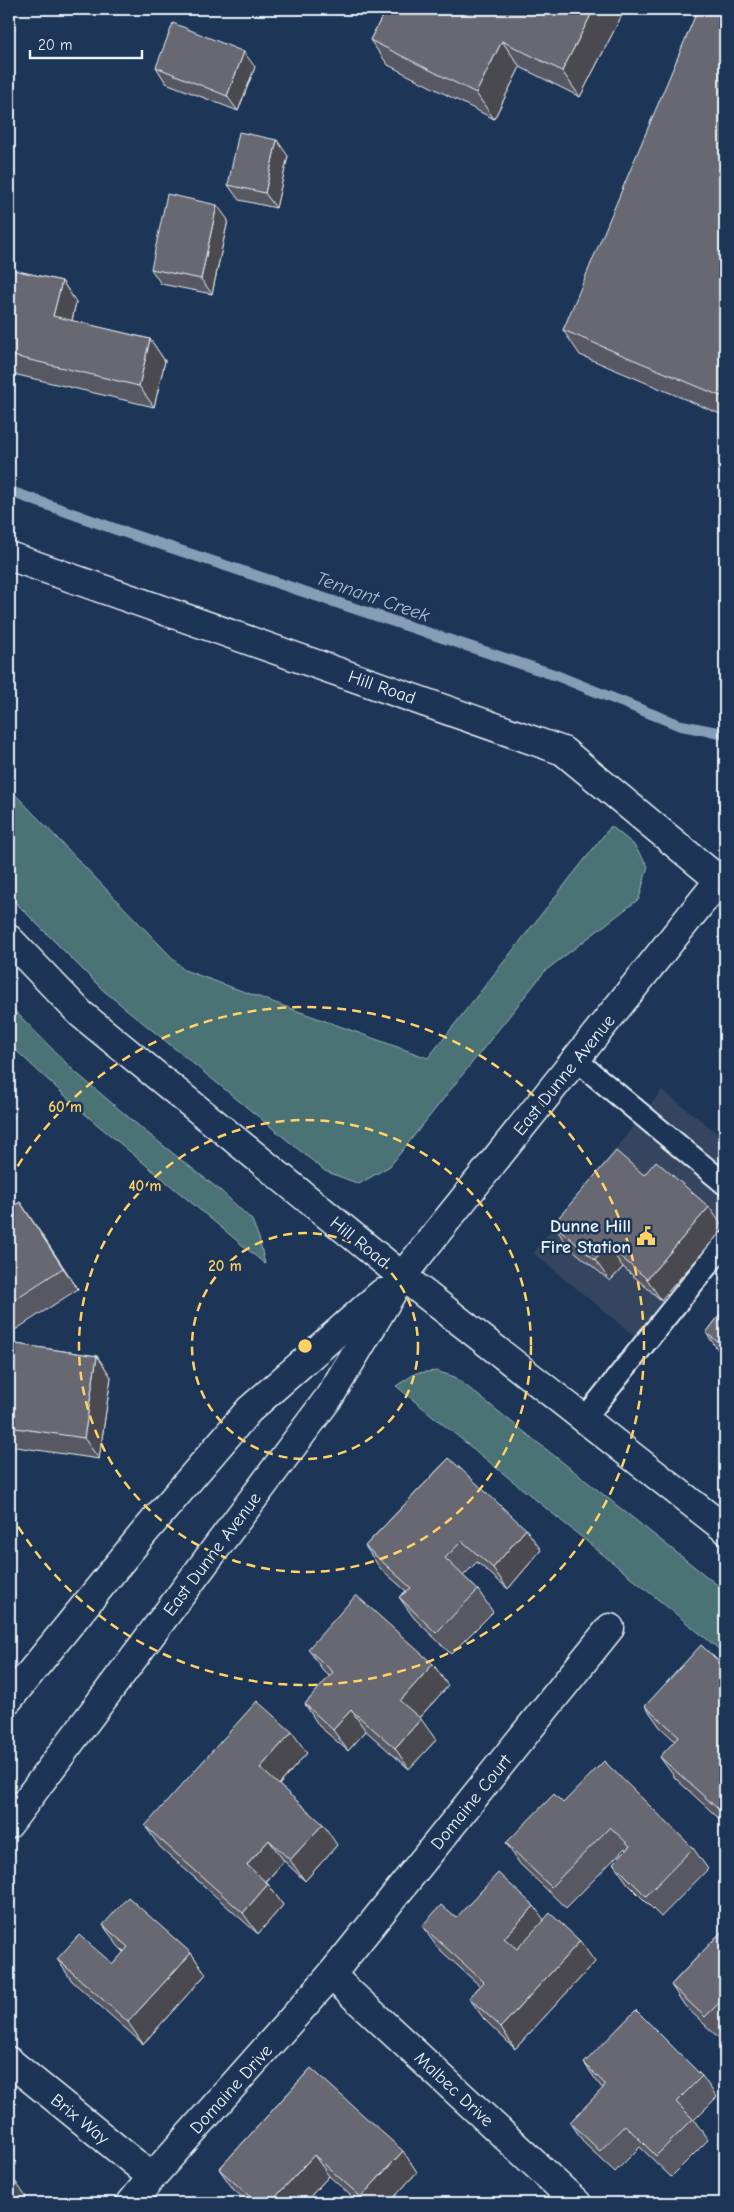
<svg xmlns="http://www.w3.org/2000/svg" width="734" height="2212" viewBox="0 0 734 2212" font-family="'Comic Neue',sans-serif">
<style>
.built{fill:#34445f}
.green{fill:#4b7376;stroke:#9ab2b7}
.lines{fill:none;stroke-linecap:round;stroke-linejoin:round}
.stream{stroke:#859eb6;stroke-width:11}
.service-casing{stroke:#e8f1f8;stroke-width:25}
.minor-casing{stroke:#e8f1f8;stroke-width:31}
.tertiary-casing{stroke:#e8f1f8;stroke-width:31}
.secondary-casing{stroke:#e8f1f8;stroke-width:31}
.service{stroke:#1d3557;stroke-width:21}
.minor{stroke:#1d3557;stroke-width:28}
.tertiary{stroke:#1d3557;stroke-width:28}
.secondary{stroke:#1d3557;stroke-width:28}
.wall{fill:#595962;stroke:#e8f1f8}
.shaded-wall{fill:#494850;stroke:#e8f1f8}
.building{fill:#686772;stroke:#e8f1f8}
.ring{fill:none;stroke:#ffd166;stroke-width:2.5;stroke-dasharray:9 6}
.labels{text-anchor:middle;stroke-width:5;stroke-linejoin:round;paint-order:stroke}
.street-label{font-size:18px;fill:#e8f1f8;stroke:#1d3557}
.poi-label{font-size:18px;font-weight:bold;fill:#e8f1f8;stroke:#1d3557;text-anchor:end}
.water-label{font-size:19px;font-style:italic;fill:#aec1d2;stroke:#1d3557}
.centre{fill:#ffd166;stroke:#1d3557;stroke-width:2.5}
.ring-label{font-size:15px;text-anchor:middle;font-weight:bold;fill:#ffd166;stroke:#1d3557;stroke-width:5;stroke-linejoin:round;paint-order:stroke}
</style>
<rect width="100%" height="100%" fill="#1d3557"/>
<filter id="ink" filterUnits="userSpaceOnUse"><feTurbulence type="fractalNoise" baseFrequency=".02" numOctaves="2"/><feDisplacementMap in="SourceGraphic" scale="10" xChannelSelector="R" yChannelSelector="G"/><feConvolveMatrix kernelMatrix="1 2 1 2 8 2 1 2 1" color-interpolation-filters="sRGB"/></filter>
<g filter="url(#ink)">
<polygon class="built" points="662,1090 725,1139 725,1248 644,1344 533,1253"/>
<g class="green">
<polygon points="9,788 184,970 428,1058 611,826 633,844 648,866 639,899 545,971 390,1166 359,1184 325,1171 104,991 9,896"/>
<polygon points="9,1005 74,1071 146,1132 221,1191 252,1220 259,1238 265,1264 87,1116 9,1044"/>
<polygon points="436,1371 455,1377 725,1591 725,1654 396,1386 416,1373"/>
</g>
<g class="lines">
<polyline class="stream" points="9,491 118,530 555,675 679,725 725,734"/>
<g class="service-casing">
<g id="service">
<polyline points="576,1060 725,1184"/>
<polyline points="585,1418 725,1243"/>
</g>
</g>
<g class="minor-casing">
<g id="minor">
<polyline points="9,556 563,751 719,880"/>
<polyline points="331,1975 577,2203"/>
<polyline points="9,2061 152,2177"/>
<polyline points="131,2203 152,2177 331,1975 610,1628"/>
</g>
</g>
<g class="tertiary-casing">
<polyline id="tertiary" points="402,1276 725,1529"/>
</g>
<g class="secondary-casing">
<g id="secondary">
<polyline points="9,939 81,1014 402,1276"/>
<polyline points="9,1699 143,1534 249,1410 382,1293"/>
<polyline points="9,1824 330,1396 402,1276 725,873"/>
</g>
</g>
<use href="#service" class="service"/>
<use href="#minor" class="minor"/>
<use href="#tertiary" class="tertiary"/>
<use href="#secondary" class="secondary"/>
</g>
<g class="wall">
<polygon points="386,9 625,9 580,97 520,67 494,119 388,65 370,40"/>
<polygon points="725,9 725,416 580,355 563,330"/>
<polygon points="156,67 255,67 238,111 166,83"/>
<polygon points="288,156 276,208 239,200 228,185"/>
<polygon points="228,220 212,294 161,284 151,269"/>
<polygon points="9,269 62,281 76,302 72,321 150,339 165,361 154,407 9,373"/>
<polygon points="644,1175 724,1228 661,1300 623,1267 610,1281 567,1245 553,1224"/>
<polygon points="20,1202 78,1289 12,1332 9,1327 9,1209"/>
<polygon points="725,1308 725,1357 721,1354 706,1333"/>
<polygon points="9,1343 97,1356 111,1377 99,1459 9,1446"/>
<polygon points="449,1458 541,1550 508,1589 477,1562 463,1576 478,1590 493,1612 451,1654 414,1618 399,1597 406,1591 380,1568 365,1546"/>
<polygon points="308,1649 433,1664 448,1686 419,1718 436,1740 409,1769 366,1731 348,1751 319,1726 305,1704 330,1677 323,1670"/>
<polygon points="725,1667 725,1824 675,1778 660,1757 675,1741 660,1727 645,1706"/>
<polygon points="307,1753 279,1785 337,1845 305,1881 284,1861 266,1882 283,1905 258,1934 160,1847 145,1826"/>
<polygon points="563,1803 693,1848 708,1869 661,1917 628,1884 613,1863 626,1850 625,1848 566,1908 520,1864 506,1843"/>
<polygon points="456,1918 544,1920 595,1962 515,2049 484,2019 469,1998 480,1986 437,1947 422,1926"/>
<polygon points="103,1925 191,1953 206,1974 143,2044 72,1981 57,1959 113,1964 124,1952 118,1946"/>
<polygon points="725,1928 725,2033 720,2039 685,2006 671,1985"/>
<polygon points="584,2063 702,2076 717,2097 694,2120 708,2140 671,2177 640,2147 615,2172 585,2144 570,2122 603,2089 599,2084"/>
<polygon points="311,2068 417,2172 389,2203 359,2203 329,2176 304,2203 249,2203 234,2190 219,2169"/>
</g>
<g class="shaded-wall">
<polygon points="594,9 625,9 580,97 562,71"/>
<polygon points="502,41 520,67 494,119 476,93"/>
<polygon points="244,52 255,67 238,111 227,96"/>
<polygon points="277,140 288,156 276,208 265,193"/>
<polygon points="217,205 228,220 212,294 201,279"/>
<polygon points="62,281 76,302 68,338 53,316"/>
<polygon points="150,339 165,361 154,407 139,386"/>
<polygon points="20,1202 78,1289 63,1268"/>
<polygon points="709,1207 724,1228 661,1300 647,1279"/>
<polygon points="608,1246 623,1267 610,1281 595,1260"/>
<polygon points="97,1356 111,1377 99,1459 84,1438"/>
<polygon points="526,1529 541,1550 508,1589 493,1568"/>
<polygon points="433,1664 448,1686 415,1722 400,1701"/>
<polygon points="351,1710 366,1731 348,1751 333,1730"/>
<polygon points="421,1719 436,1740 409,1769 395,1748"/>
<polygon points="292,1732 307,1753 275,1789 260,1768"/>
<polygon points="725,1799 725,1821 717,1808"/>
<polygon points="323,1824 337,1845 305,1881 290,1860"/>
<polygon points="269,1840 284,1861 262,1886 247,1865"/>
<polygon points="268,1884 283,1905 258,1934 243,1913"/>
<polygon points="534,1906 549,1927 519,1959 504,1938"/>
<polygon points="580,1941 595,1962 515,2049 501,2027"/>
<polygon points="191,1953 206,1974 143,2044 128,2022"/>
<polygon points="403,2151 417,2172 389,2203 365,2203 361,2197"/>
<polygon points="314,2155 329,2176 304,2203 270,2203"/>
<polygon points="15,2181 26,2197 20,2203 9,2203 9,2189"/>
</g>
<g class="building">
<polygon points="386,9 594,9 562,71 502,41 476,93 370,40"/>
<polygon points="698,9 725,9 725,398 563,330"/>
<polygon points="173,23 244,52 227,96 156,67"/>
<polygon points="239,132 277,140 265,193 228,185"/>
<polygon points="167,194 217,205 201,279 151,269"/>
<polygon points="9,269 62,281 53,316 150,339 139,386 9,355"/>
<polygon points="616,1151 644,1175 656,1161 709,1207 647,1279 608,1246 595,1260 553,1224"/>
<polygon points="20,1202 63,1268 9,1303 9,1209"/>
<polygon points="725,1308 725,1347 706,1333"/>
<polygon points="9,1343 97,1356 84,1438 9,1427"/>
<polygon points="449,1458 526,1529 493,1568 462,1541 445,1558 478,1590 436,1633 399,1597 411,1588 365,1546"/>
<polygon points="356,1595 433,1664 400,1701 421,1719 395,1748 351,1710 333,1730 305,1704 333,1672 308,1649"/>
<polygon points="701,1645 725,1667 725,1799 717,1808 660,1757 679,1736 645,1706"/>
<polygon points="257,1701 292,1732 260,1768 323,1824 290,1860 269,1840 247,1865 268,1884 243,1913 145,1826"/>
<polygon points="604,1761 693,1848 646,1896 613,1863 630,1846 610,1827 551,1887 506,1843 554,1794 563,1803"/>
<polygon points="498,1873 534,1906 504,1938 517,1949 550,1913 580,1941 501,2027 469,1998 484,1982 422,1926 441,1905 456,1918"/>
<polygon points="128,1897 191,1953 128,2022 57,1959 79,1935 113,1964 128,1947 103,1925"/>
<polygon points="725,1928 725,1997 705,2017 671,1985"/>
<polygon points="636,2010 702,2076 676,2102 693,2119 656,2156 625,2125 600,2151 570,2122 606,2085 584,2063"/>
<polygon points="311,2068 403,2151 361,2197 314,2155 270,2203 257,2203 219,2169"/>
<polygon points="9,2176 15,2181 9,2189"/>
</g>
</g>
<g class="ring">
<circle cx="305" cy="1346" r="113"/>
<circle cx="305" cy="1346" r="226"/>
<path d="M10 1179A339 339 0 1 1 10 1513"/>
</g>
<defs>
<g id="civic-bare" transform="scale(1.5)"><path d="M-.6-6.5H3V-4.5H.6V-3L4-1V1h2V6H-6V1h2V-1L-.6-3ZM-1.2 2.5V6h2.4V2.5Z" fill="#ffd166" stroke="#1d3557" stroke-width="2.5" paint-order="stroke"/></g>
</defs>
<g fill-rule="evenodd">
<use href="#civic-bare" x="646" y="1236"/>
</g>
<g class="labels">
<g class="street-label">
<text transform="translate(382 687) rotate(19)" y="6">Hill Road</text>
<text transform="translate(564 1075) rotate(-51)" y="6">East Dunne Avenue</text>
<text transform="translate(360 1242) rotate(39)" y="6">Hill Road</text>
<text transform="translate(212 1554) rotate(-53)" y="6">East Dunne Avenue</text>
<text transform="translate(471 1802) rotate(-51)" y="6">Domaine Court</text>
<text transform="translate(231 2089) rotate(-48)" y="6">Domaine Drive</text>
<text transform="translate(454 2089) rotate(43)" y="6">Malbec Drive</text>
<text transform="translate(80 2119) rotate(39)" y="6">Brix Way</text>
</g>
<g class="poi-label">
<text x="631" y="1232">Dunne Hill<tspan x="631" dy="21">Fire Station</tspan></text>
</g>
<g class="water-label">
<text transform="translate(373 596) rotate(19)" y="7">Tennant Creek</text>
</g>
</g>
<circle cx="305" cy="1346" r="8" class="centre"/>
<g class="ring-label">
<text x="65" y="1112">60 m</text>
<text x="145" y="1191">40 m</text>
<text x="225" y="1271">20 m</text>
</g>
<rect width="734" height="2212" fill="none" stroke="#1d3557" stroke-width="30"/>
<rect x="15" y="15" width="704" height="2182" fill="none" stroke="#e8f1f8" stroke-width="2" filter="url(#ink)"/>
<path d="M30 50v8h112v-8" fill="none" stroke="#e8f1f8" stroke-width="2.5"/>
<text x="38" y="50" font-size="15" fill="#e8f1f8" stroke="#1d3557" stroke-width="4" paint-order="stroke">20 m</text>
</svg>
